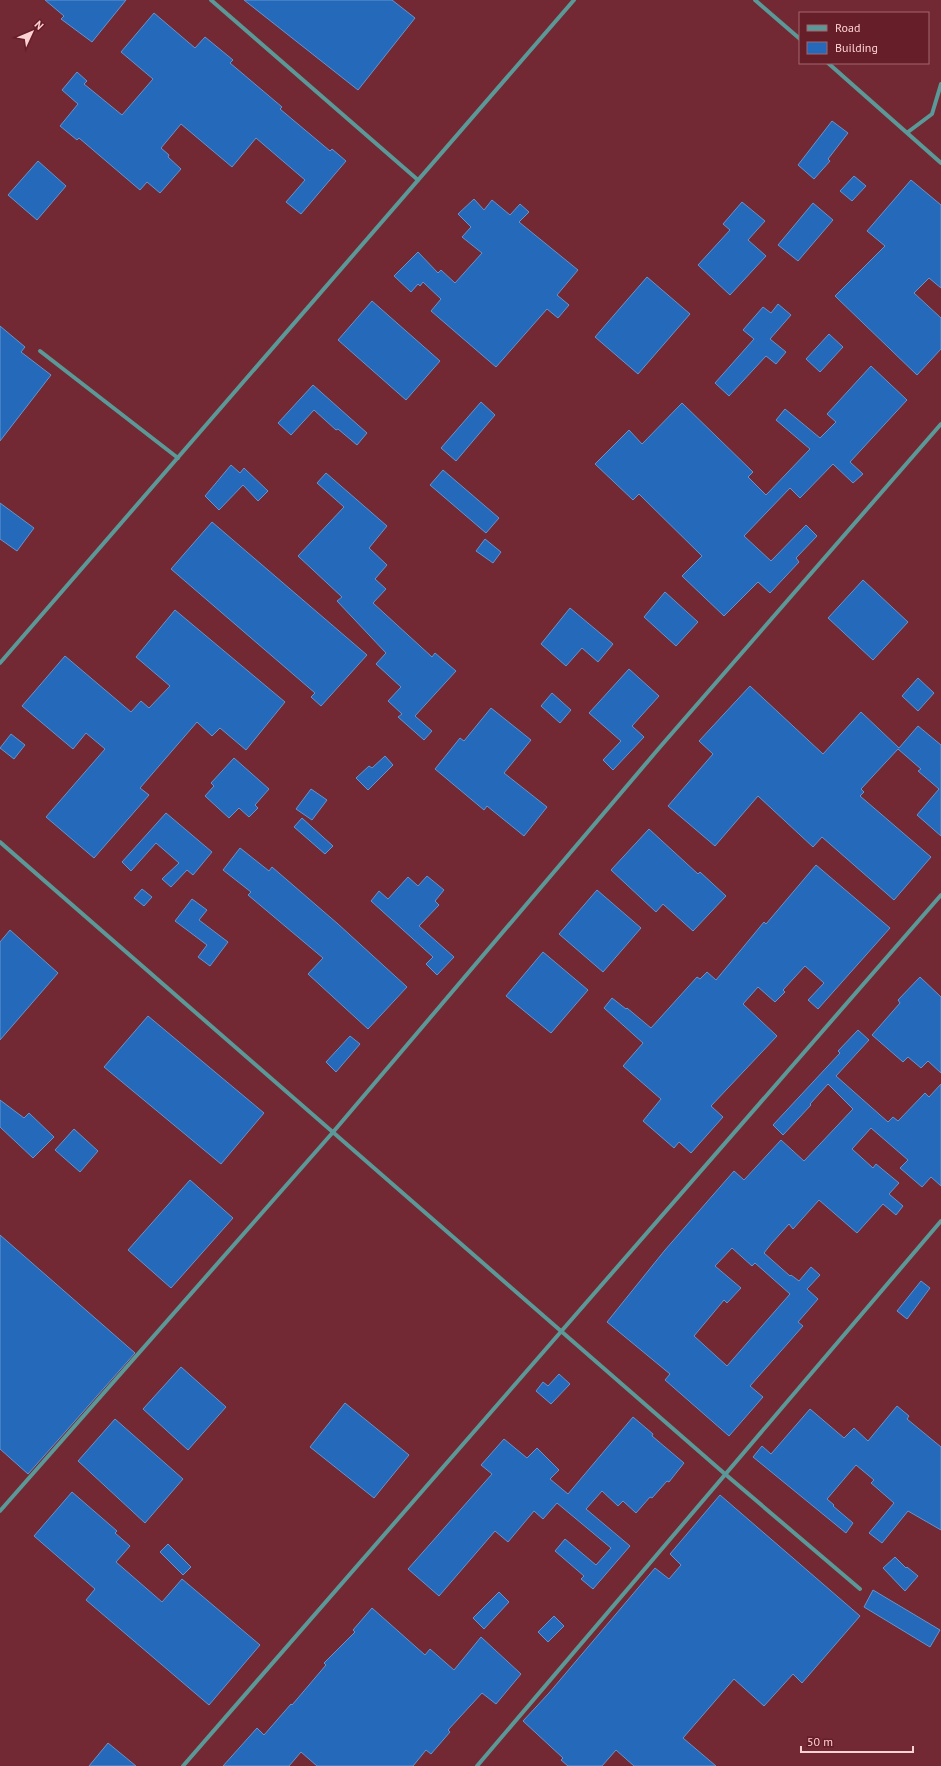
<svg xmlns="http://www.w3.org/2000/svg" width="941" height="1766" viewBox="0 0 941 1766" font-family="'PT Sans',sans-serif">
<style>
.building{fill:#2469ba;stroke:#6594cf;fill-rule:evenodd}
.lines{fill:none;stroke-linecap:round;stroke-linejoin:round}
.street{stroke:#5a9998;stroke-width:4}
</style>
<rect width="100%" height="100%" fill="#722933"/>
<g class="building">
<polygon points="45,0 126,0 92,42 61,19 64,16"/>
<polygon points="244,0 392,0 415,18 358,90"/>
<polygon points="154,13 195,48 205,37 233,60 230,63 282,107 280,109 330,151 332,149 346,161 301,214 286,202 305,180 256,138 232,167 181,124 161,148 169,155 168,157 181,169 160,193 147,182 140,190 79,138 77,140 60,126 78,104 62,90 77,72 87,81 84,84 122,115 153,79 121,52"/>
<polygon points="832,121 848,133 828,159 830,161 814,179 798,165"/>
<polygon points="38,161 66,186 37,220 8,195"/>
<polygon points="854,176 866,186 852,201 840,191"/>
<polygon points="911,180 941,205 941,288 929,278 914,293 941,318 941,349 917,375 835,296 885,246 867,231"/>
<polygon points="474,199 484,210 492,200 510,215 520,204 529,212 519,222 578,270 557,295 569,305 558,318 547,309 496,367 431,311 441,299 423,282 420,286 418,284 411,292 394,276 418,252 438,273 441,270 455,283 482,253 462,237 471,227 458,214"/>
<polygon points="742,202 765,221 748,240 766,256 730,295 698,265 730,230 723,224"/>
<polygon points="813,203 833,220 798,261 778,245"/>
<polygon points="647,277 690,314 638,374 595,337"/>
<polygon points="372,301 440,361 406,400 338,340"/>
<polygon points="778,304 791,315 770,339 786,352 776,364 766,356 729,396 715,383 754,339 743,330 763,307 771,313"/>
<polygon points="0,326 25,347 21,352 51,375 0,441"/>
<polygon points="829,334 843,347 820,372 806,359"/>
<polygon points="871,366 907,400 850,462 863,474 853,483 833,464 800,498 790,488 744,536 771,561 806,525 817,536 796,558 799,562 770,593 758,582 724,616 682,576 702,556 639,494 633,500 595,464 629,430 642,444 682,403 753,472 748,477 766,495 810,449 776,420 785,409 820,438 836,422 827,414"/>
<polygon points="313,385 367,433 357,445 338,429 336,430 314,410 291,435 278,423"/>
<polygon points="481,402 495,415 456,461 441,448"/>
<polygon points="231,465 240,473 244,468 268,491 258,501 243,485 219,510 205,496"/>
<polygon points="443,470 499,518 486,533 430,485"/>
<polygon points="326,473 387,526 369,548 387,565 375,579 386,589 373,603 432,657 435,653 456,671 415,716 432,731 424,740 398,717 402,714 388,701 401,687 376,664 386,653 337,601 342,597 298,556 344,507 317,483"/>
<polygon points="0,503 34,528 17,551 0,539"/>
<polygon points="212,522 367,655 321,706 311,697 315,693 171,569"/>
<polygon points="485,539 501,552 493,563 476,551"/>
<polygon points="863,580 908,622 873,660 828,618"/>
<polygon points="665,592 698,622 676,646 644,617"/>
<polygon points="570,608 613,644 598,662 582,648 566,666 541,644"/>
<polygon points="175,610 285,702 246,750 220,728 212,736 197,722 140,788 149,795 94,858 46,817 105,749 86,733 73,749 22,706 65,656 131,712 141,701 149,708 170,686 136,657"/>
<polygon points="629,669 659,696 632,726 644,737 613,770 603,760 621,741 589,713"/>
<polygon points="918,678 934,693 918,711 902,696"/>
<polygon points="750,686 823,754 861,712 899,748 918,726 941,745 941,836 917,815 939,789 918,771 921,769 898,749 861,789 864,792 860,796 931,857 894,900 822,837 813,847 758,796 715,846 668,806 713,754 699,741"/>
<polygon points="552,693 571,710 560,723 541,706"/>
<polygon points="491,708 531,740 504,773 547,807 524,836 487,806 484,810 435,769 460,738 464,741"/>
<polygon points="11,734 25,745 14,759 0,748"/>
<polygon points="385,756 393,765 368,790 356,778 369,766 372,768"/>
<polygon points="234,758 269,789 255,805 258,808 249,817 239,808 229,818 205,796 214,786 211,783"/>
<polygon points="311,789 327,800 312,820 296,809"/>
<polygon points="166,813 212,852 193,875 187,870 171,887 162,879 179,863 156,843 131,871 122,862"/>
<polygon points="302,818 333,846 325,854 294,827"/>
<polygon points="649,829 698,874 700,872 726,896 693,931 663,904 656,912 611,870"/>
<polygon points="240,848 269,871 272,867 338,924 407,987 368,1029 308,974 323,958 248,895 251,892 223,870"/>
<polygon points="816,865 890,928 818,1009 808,1000 824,983 805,966 783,990 785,992 775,1002 758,987 743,1004 777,1036 711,1106 723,1117 691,1153 679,1142 674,1148 643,1121 661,1099 623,1066 643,1043 604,1008 612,998 626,1009 627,1008 651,1028 697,977 700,979 707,972 716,980 764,922 766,924"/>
<polygon points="427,876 444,890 435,901 439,905 419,926 454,957 437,975 426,964 433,957 371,901 379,891 388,899 408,877 418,886"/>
<polygon points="142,889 152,897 144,906 134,898"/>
<polygon points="597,890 641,928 603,972 559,934"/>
<polygon points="192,899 207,910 199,920 228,942 210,966 198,957 207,945 175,921"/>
<polygon points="10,930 58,973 0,1040 0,942"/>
<polygon points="543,952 588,990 551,1033 506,996"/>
<polygon points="920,977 941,997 941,1073 928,1061 921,1068 908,1057 903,1062 872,1035 900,1003 898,1000"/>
<polygon points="148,1016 264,1113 221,1164 104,1067"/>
<path d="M858,1030L869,1040L836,1076L888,1122L893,1117L898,1121L925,1093L929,1097L941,1084V1186L931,1177L922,1187L900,1168L908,1160L871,1128L852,1149L873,1168L876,1164L899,1183L889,1194L903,1206L896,1215L883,1204L857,1233L819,1200L793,1229L789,1224L771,1244L764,1253L790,1276L791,1275L799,1281L811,1267L820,1275L807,1289L818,1299L798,1322L803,1326L750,1386L763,1397L729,1436L665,1380L670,1374L607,1322L665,1250L734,1171L744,1180L781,1140L804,1161L853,1109L828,1084L810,1104L811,1105L783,1135L773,1125L840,1053L838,1051ZM732,1248L752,1266L755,1263L790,1294L727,1366L694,1336L724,1300L727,1303L741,1288L715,1266Z"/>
<polygon points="350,1036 360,1044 336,1072 326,1062"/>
<polygon points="0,1100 24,1118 29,1113 54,1137 33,1158 0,1127"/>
<polygon points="74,1129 98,1151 80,1172 55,1150"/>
<polygon points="190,1180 233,1218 171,1288 128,1250"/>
<polygon points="0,1235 135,1353 28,1474 0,1449"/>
<polygon points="921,1281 930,1288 907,1319 897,1311"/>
<polygon points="181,1367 226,1407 188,1450 143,1409"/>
<polygon points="559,1374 570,1384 551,1404 536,1391 543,1382 548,1386"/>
<polygon points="345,1403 409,1455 374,1498 310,1447"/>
<polygon points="897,1406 909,1416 907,1419 941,1447 941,1530 908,1511 882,1543 869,1533 894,1503 871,1483 874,1480 856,1465 827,1499 834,1505 833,1506 853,1523 846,1533 753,1457 762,1446 771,1454 810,1409 844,1438 854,1428 868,1441"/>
<polygon points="633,1417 653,1434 652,1436 684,1463 669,1482 667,1481 652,1498 650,1497 636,1513 623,1501 618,1506 602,1491 586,1509 630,1546 593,1589 581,1579 584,1576 555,1551 565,1539 596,1565 611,1548 557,1503 543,1519 534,1511 508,1542 495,1531 439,1596 408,1569 492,1474 481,1465 504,1439 527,1458 537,1448 559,1470 550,1479 568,1494"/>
<polygon points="115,1419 183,1479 145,1523 78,1461"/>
<polygon points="72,1492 117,1531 115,1533 130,1546 116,1562 162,1602 182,1579 260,1645 209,1705 86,1600 95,1589 34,1536"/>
<polygon points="720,1495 860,1616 802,1683 793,1674 764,1706 734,1679 683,1738 716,1766 634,1766 616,1750 602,1766 568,1766 561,1760 563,1758 523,1721 549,1693 655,1568 669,1579 681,1565 670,1554"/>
<polygon points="168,1544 191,1567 183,1575 160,1552"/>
<polygon points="895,1557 906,1568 907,1567 918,1576 905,1591 883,1568"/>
<polygon points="873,1590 940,1630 930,1647 864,1607"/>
<polygon points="499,1592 509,1602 484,1629 473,1618"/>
<polygon points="372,1608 425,1655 430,1649 454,1670 481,1637 521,1674 496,1704 482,1693 448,1730 450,1732 431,1754 426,1750 413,1766 317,1766 301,1752 289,1766 223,1766 257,1728 264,1735 291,1704 292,1705 326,1665 324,1663 355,1632 353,1630"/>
<polygon points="554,1616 564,1626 548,1642 538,1632"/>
<polygon points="108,1743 136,1766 89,1766"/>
</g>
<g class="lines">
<g class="street">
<polyline points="211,0 418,180"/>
<polyline points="755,0 800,39"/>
<polyline points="828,63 941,163"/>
<polyline points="908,132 932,114 941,84"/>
<polyline points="40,351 178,458"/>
<polyline points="0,663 574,0"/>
<polyline points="0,842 725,1474 860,1589"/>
<polyline points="0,1511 334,1131 660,747 941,424"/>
<polyline points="183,1766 941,895"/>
<polyline points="477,1766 941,1221"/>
</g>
</g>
<rect x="799" y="12" width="130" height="52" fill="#661e29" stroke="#a3666d"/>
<rect x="807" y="25" width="20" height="6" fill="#5a9998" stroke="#a3666d"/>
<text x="835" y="32" font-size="12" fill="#fed1d3">Road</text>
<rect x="807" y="42" width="20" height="12" fill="#2469ba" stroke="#a3666d"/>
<text x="835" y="52" font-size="12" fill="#fed1d3">Building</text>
<g transform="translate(32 32) rotate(46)" stroke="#661e29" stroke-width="3" paint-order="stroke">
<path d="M0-3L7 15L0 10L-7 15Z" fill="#fed1d3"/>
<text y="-6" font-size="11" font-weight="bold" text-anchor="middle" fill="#fed1d3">N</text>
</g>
<path d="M801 1746v6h112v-6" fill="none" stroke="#fed1d3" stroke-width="2"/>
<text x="807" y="1746" font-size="12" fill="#fed1d3" stroke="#661e29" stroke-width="3" paint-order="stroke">50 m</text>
</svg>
